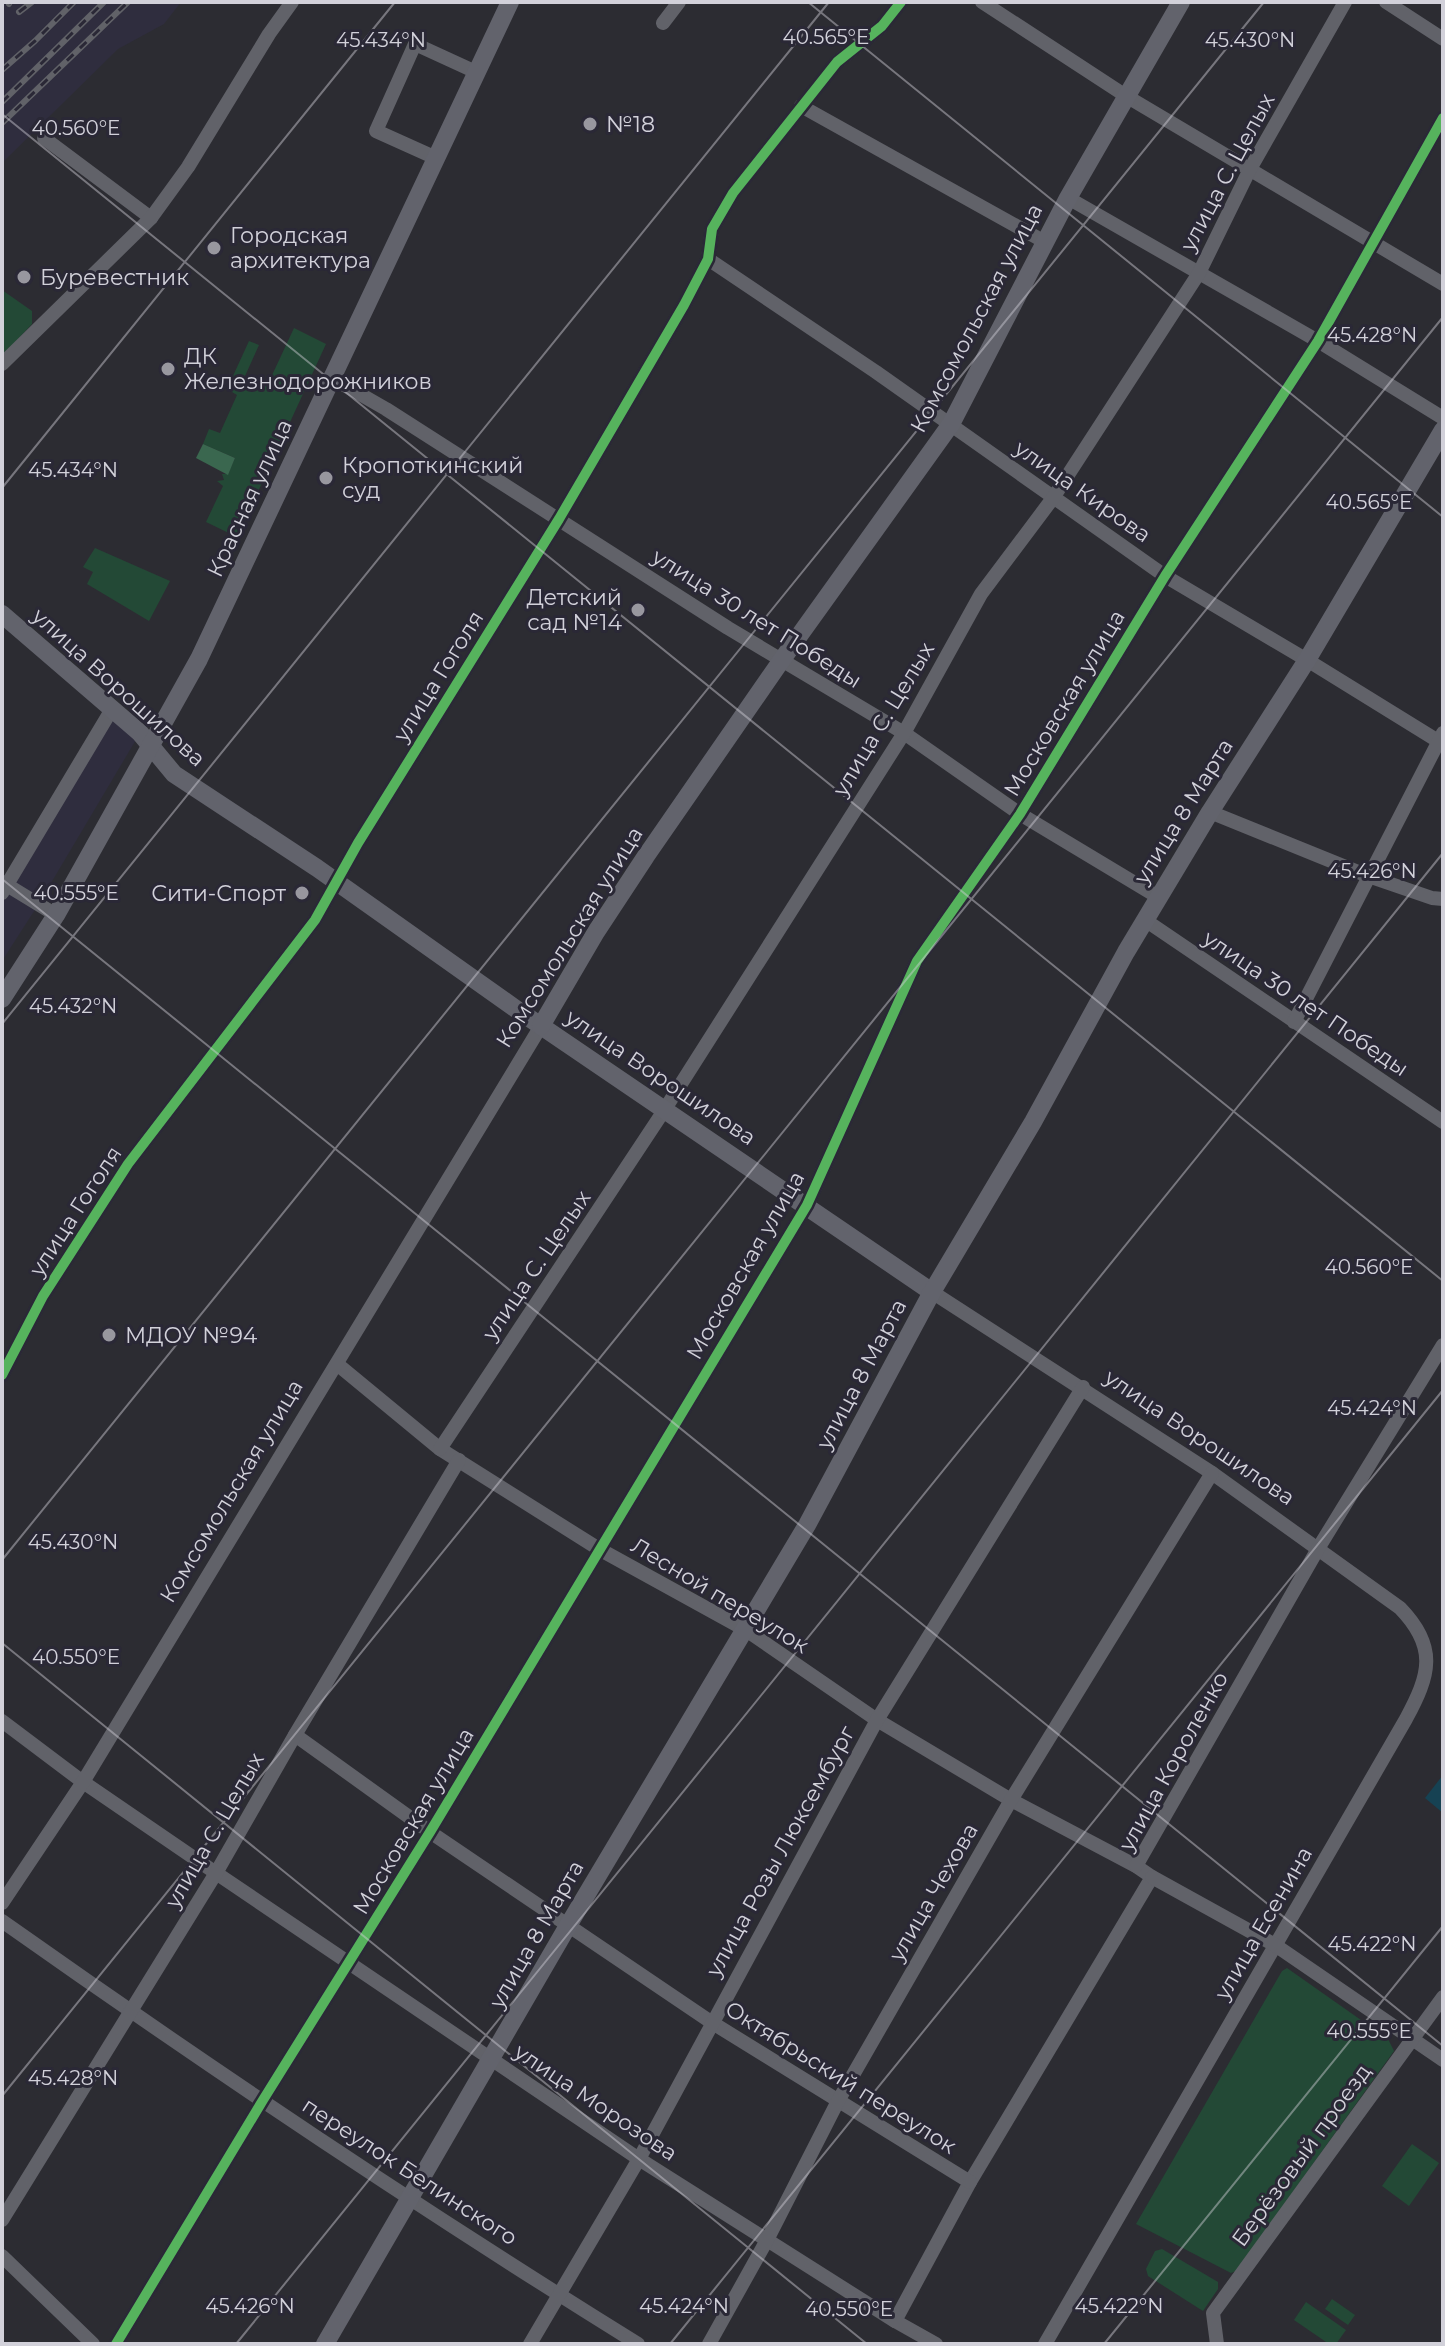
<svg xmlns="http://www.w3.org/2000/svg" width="1445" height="2346" viewBox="0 0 1445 2346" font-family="Montserrat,sans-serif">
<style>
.built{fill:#2f2d3e}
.green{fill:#234936}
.forest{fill:#3a674f}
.water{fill:#164253}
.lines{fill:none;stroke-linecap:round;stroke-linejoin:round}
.minor{stroke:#616269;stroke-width:14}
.major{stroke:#62636c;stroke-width:18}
.rail-casing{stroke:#616268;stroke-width:6}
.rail{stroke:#2a2836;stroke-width:3;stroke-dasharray:9;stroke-linecap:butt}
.cycleway-casing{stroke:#2a2836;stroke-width:15}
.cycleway{stroke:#56b35d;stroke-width:10}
.ticks{fill:none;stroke:#d2d1da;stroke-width:2;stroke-opacity:0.45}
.poi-dot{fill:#98979f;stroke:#2a2836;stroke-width:3}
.labels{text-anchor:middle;stroke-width:6;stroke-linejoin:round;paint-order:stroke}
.poi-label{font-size:22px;fill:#d2d1da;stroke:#2a2836;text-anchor:start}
.street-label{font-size:22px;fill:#d2d1da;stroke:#2a2836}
.ticks-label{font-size:20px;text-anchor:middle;fill:#d2d1da;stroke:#2a2836;stroke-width:6;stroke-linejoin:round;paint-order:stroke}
</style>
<rect width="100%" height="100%" fill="#2c2c32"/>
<g class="built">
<polygon points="2,2 181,2 164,24 118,49 2,163"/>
<polygon points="112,709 140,733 38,905 2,961 2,893"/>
</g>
<g class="green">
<polygon points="2,290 32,311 32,324 2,356"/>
<polygon points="294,328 326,344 237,537 206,522 223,486 217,481 224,480 222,474 228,474 235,458 203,444 209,429 220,433 237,395 227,389 249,341 259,345 245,376 267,386"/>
<polygon points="95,548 170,581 149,621 87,584 93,572 83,567"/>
<polygon points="1287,1968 1388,2039 1394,2051 1236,2271 1231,2273 1136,2224 1282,1971"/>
<polygon points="1412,2144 1439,2163 1409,2206 1382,2186"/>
<polygon points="1162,2249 1218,2282 1218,2289 1203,2311 1148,2276 1146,2269 1155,2251"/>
<polygon points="1332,2299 1355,2315 1348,2325 1325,2309"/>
<polygon points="1306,2302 1346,2330 1336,2344 1329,2344 1294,2320"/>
</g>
<polygon class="forest" points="203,444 235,458 228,475 196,458"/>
<polygon class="water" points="1443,1775 1443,1813 1425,1798"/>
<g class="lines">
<g class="minor">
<polyline points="982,2 1126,96 1443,284"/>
<polyline points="1386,2 1443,39"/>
<polyline points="663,23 679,2"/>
<polyline points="801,106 1045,242"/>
<polyline points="44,138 151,218"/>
<polyline points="436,158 376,131 415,44 476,72"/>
<polyline points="1068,198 1318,341 1443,418"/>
<polyline points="708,259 876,372 1165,576 1307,660 1443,744"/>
<polyline points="2,364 151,218 188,167 269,34 292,2"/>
<polyline points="332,378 386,409 728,628 904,733 1020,814 1158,897"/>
<polyline points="1210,812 1368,876 1432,898 1443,899"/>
<polyline points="2,882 56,915"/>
<polyline points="2,893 112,709"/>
<polyline points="1145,920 1443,1122"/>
<polyline points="1294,1022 1443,733"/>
<path d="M932,1292L1212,1473L1400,1608C1438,1647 1430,1675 1406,1719L1045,2344"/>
<polyline points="337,1364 440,1449 599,1549 746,1630 877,1720 1011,1800 1136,1866 1152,1877 970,2182 895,2321"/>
<polyline points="2,1375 43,1296 128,1164 315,920 358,843 559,519 684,305 708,259 712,229 733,193 837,62 882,26 901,2"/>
<polyline points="440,1449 665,1109 904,733 981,594 1053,498 1199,273 1250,169 1345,2"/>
<polyline points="2,1721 83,1782 216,1873 639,2159 895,2321 936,2344"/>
<polyline points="295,1735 430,1832 711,2022 970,2182"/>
<polyline points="1136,1866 1319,1547 1443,1345"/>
<polyline points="1152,1877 1275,1945 1443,2060"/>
<polyline points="2,1903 83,1782 541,1026"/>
<path d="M2,1921C210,2068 422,2210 638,2344"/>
<polyline points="2,2220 216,1873 295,1735 459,1460"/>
<polyline points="2,2256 93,2344"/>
<polyline points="116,2344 263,2100 430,1832 807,1205 917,961 1020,814 1165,576 1318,341 1443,118"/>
<polyline points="530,2344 639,2159 877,1720 1083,1387"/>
<polyline points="709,2344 767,2240 838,2101 1011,1800 1212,1473"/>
<polyline points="1217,2344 1213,2313 1443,1997"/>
</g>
<g class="major">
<polyline points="2,614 140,733 174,774 317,868 516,1009 932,1292"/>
<polyline points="2,999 56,915 199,659 510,2"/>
<polyline points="541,1026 596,932 646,856 781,661 951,424 1068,198 1181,2"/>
<polyline points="325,2344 569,1924 807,1525 932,1292 1033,1122 1126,952 1210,812 1307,660 1443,430"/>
</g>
<g class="rail-casing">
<g id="rail">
<polyline points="9,4 10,2"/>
<polyline points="19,12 32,2"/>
<polyline points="2,70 35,41 74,2"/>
<polyline points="2,102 104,2"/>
<polyline points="2,123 128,2"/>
</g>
</g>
<use href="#rail" class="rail"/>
<g class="cycleway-casing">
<g id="cycleway">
<polyline points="2,1375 43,1296 128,1164 315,920 358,843 559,519 684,305 708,259 712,229 733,193 837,62 882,26 901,2"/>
<polyline points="116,2344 263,2100 430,1832 807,1205 917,961 1020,814 1165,576 1318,341 1443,118"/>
</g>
</g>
<use href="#cycleway" class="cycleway"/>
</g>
<path class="ticks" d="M808,2L1443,517M2,114L1443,1281M2,488L395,2M2,879L1443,2046M2,1024L829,2M2,1560L1264,2M2,1643L867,2344M2,2096L1443,317M236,2344L1443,853M670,2344L1443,1390M1104,2344L1443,1926"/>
<g class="poi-dot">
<circle cx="590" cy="124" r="8"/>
<circle cx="214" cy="248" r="8"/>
<circle cx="24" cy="277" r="8"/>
<circle cx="168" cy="369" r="8"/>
<circle cx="326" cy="478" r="8"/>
<circle cx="638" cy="610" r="8"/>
<circle cx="302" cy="893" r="8"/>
<circle cx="109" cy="1335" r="8"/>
</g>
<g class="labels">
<g class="poi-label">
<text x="606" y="132">№18</text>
<text x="230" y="243">Городская<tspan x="230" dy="25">архитектура</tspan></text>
<text x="40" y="285">Буревестник</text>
<text x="184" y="364">ДК<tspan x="184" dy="25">Железнодорожников</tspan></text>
<text x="342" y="473">Кропоткинский<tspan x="342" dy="25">суд</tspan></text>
<text x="622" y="605" text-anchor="end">Детский<tspan x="622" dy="25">сад №14</tspan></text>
<text x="286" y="901" text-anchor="end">Сити-Спорт</text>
<text x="125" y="1343">МДОУ №94</text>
</g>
<g class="street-label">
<text transform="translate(1227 172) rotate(-62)" y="8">улица С. Целых</text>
<text transform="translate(976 318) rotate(-62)" y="8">Комсомольская улица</text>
<text transform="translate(1083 491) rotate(35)" y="8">улица Кирова</text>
<text transform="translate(249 498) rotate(-65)" y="8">Красная улица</text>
<text transform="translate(757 618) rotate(32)" y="8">улица 30 лет Победы</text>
<text transform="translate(438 676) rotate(-58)" y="8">улица Гоголя</text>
<text transform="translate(119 687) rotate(42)" y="8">улица Ворошилова</text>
<text transform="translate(1064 703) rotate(-59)" y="8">Московская улица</text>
<text transform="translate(883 719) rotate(-59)" y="8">улица С. Целых</text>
<text transform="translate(1183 811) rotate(-58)" y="8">улица 8 Марта</text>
<text transform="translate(569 937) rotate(-58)" y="8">Комсомольская улица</text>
<text transform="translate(1306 1003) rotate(34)" y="8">улица 30 лет Победы</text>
<text transform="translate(661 1077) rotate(34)" y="8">улица Ворошилова</text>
<text transform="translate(75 1211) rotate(-57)" y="8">улица Гоголя</text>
<text transform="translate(536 1265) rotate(-56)" y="8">улица С. Целых</text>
<text transform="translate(745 1265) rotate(-60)" y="8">Московская улица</text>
<text transform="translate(861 1374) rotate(-62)" y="8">улица 8 Марта</text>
<text transform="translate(1200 1437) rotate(34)" y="8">улица Ворошилова</text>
<text transform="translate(231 1491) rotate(-59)" y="8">Комсомольская улица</text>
<text transform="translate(720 1595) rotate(31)" y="8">Лесной переулок</text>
<text transform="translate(1173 1761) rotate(-61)" y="8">улица Короленко</text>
<text transform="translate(413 1821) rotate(-59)" y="8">Московская улица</text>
<text transform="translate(214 1830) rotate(-60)" y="8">улица С. Целых</text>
<text transform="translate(780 1851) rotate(-61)" y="8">улица Розы Люксембург</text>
<text transform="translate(933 1892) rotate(-60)" y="8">улица Чехова</text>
<text transform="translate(1263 1923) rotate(-60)" y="8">улица Есенина</text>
<text transform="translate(536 1934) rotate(-60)" y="8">улица 8 Марта</text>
<text transform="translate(841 2077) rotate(32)" y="8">Октябрьский переулок</text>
<text transform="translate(596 2102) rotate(34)" y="8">улица Морозова</text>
<text transform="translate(1301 2155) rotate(-54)" y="8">Берёзовый проезд</text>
<text transform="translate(410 2171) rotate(33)" y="8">переулок Белинского</text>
</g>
</g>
<g class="ticks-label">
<text x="826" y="44">40.565°E</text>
<text x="381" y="47">45.434°N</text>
<text x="1250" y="47">45.430°N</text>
<text x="76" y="135">40.560°E</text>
<text x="1372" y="342">45.428°N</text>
<text x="73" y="477">45.434°N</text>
<text x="1369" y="509">40.565°E</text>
<text x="1372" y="878">45.426°N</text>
<text x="76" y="900">40.555°E</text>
<text x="73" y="1013">45.432°N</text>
<text x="1369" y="1274">40.560°E</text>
<text x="1372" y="1415">45.424°N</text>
<text x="73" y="1549">45.430°N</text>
<text x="76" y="1664">40.550°E</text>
<text x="1372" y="1951">45.422°N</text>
<text x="1369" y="2038">40.555°E</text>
<text x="73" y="2085">45.428°N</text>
<text x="250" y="2313">45.426°N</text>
<text x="684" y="2313">45.424°N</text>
<text x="1119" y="2313">45.422°N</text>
<text x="849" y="2316">40.550°E</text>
</g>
<rect width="1445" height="2346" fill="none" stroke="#d2d1da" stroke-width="8"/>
</svg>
